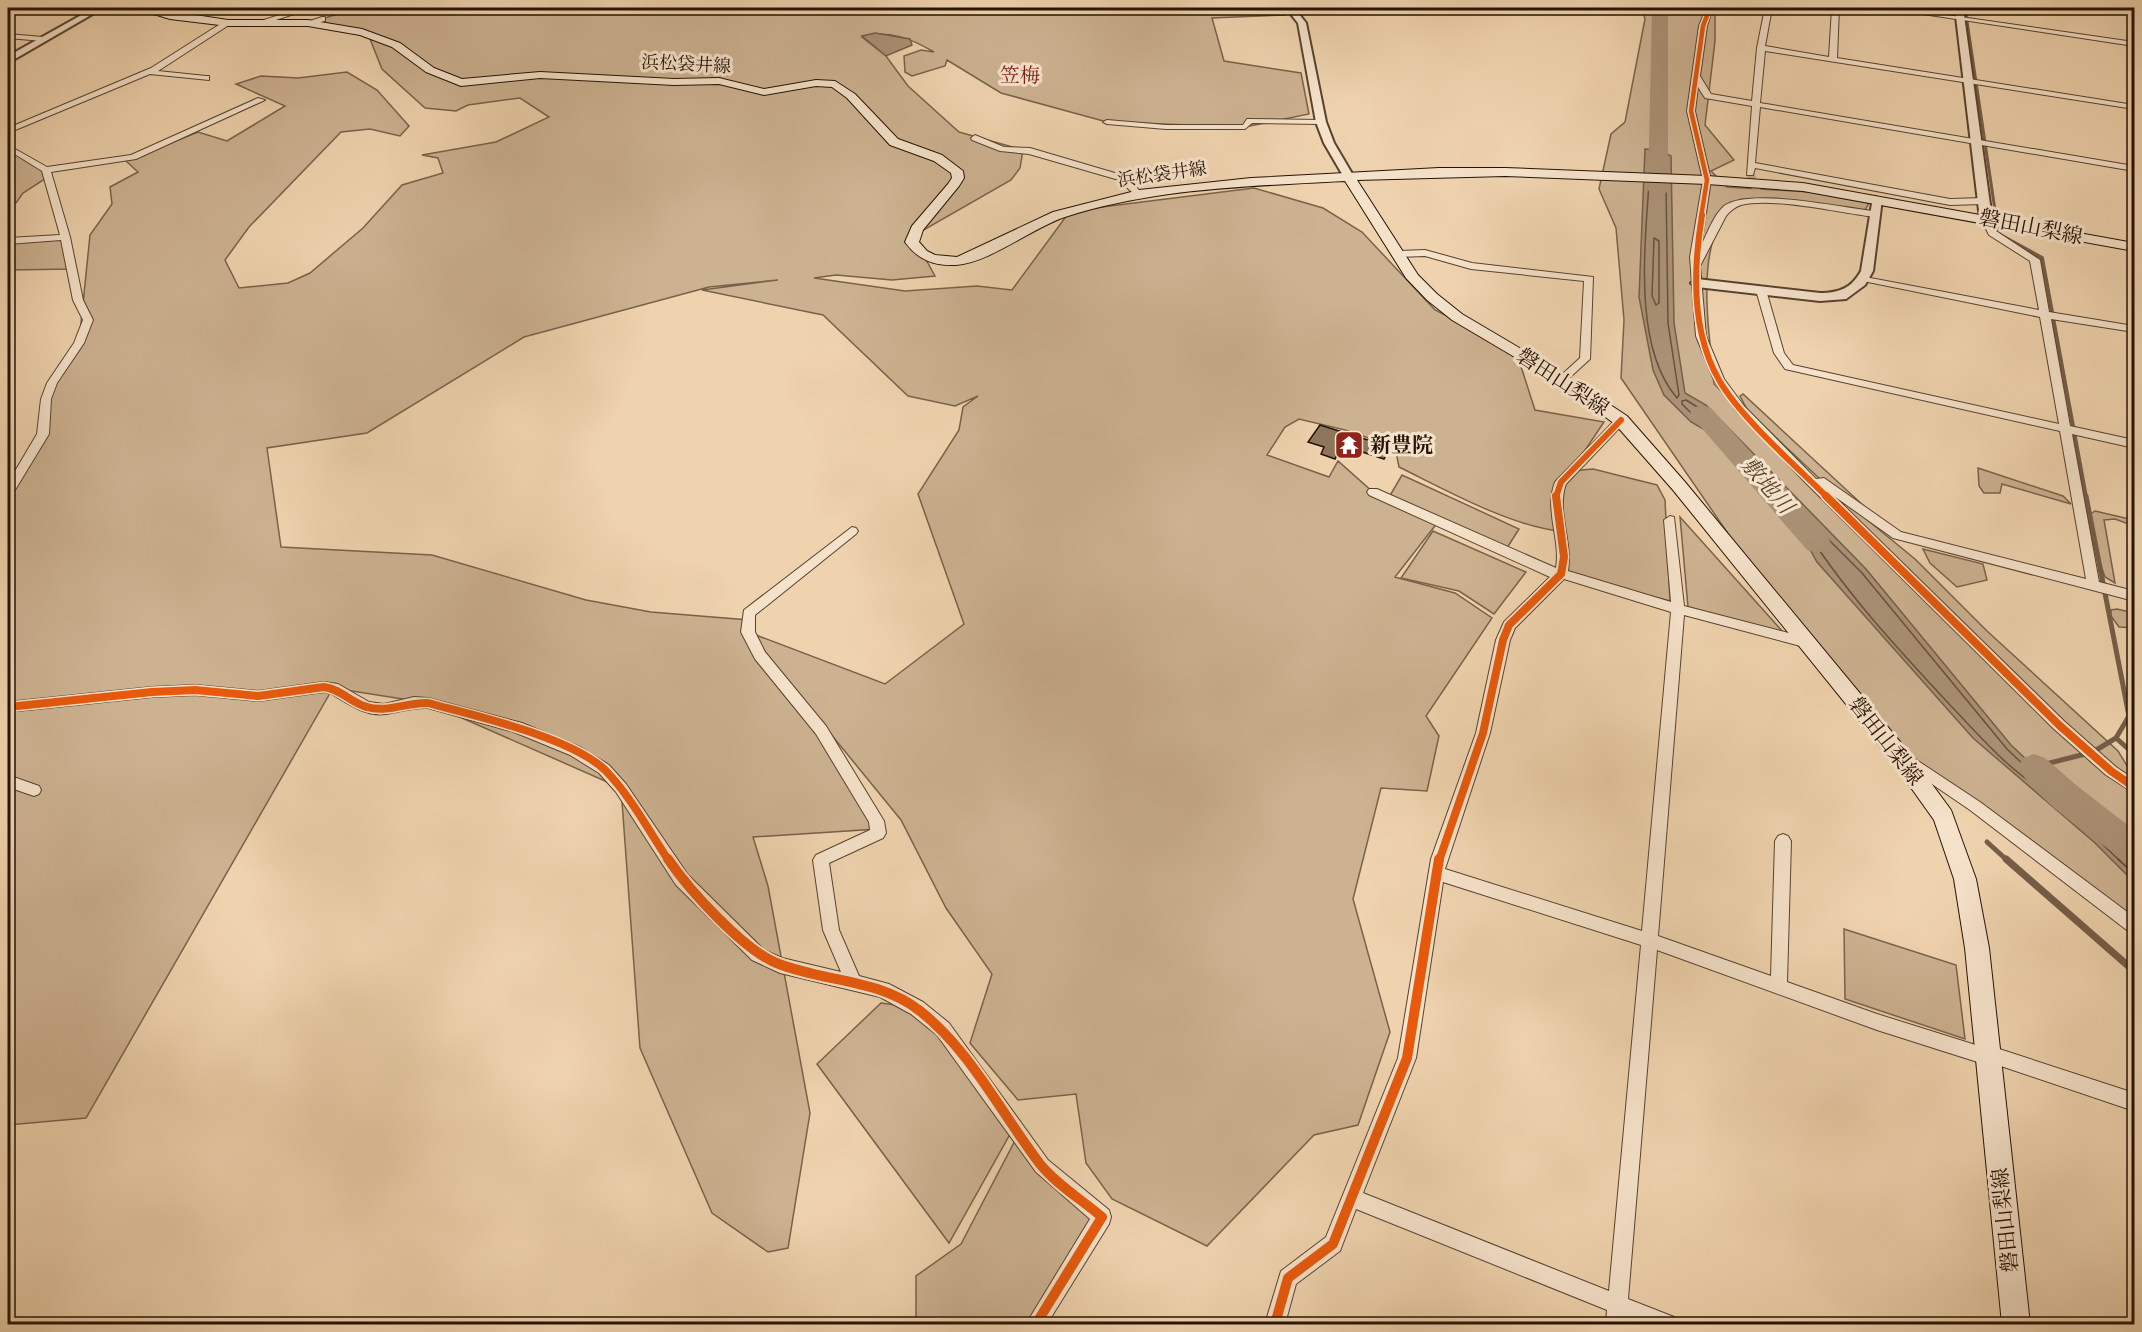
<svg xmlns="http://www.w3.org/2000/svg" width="2142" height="1332" viewBox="0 0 2142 1332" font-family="'EB Garamond','Noto Serif JP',serif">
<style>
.green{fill:#cdb291;stroke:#79624b;stroke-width:1.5;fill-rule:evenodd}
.water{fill:#aa9175;stroke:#755e48;stroke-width:1.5}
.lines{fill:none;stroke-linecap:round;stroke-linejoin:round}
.shore-far1{stroke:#68523d;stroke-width:1.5}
.shore{stroke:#68523d;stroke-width:2}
.stream-far3{stroke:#755e48;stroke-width:3}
.stream-far2{stroke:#755e48;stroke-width:4}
.stream-far1{stroke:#755e48;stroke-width:5}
.stream{stroke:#755e48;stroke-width:7}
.river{fill:#aa9175;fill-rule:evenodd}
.building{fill:#8e765d;stroke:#251205;stroke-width:1.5}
.minor-tunnel{stroke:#c7ac8c;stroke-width:8;stroke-dasharray:8 4;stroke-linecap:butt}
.minor-casing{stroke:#58422f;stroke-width:2}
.tertiary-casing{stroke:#58422f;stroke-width:4}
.secondary-casing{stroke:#251205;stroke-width:2}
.minor{fill:#f5e2ca;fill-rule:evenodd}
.tertiary{fill:#f5e2ca;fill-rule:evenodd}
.secondary{fill:#f5e2ca;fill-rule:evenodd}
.cycleway-far3-casing{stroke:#f5e2ca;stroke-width:7}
.cycleway-far2-casing{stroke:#f5e2ca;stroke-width:9}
.cycleway-far1-casing{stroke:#f5e2ca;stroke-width:11}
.cycleway-casing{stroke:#f5e2ca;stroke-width:14}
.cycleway-far3{stroke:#e8590c;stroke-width:4.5}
.cycleway-far2{stroke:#e8590c;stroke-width:6}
.cycleway-far1{stroke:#e8590c;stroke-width:8}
.cycleway{stroke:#e8590c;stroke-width:10}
.labels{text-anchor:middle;stroke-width:6;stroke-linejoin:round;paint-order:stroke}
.far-street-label{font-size:18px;fill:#251205;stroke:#f5e2ca}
.far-quarter-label{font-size:20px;fill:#7a1f14;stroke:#f5e2ca}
.street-label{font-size:21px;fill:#251205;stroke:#f5e2ca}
.poi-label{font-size:21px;font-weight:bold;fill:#251205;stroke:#f5e2ca;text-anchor:start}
.water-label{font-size:22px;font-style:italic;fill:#5a4532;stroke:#f5e2ca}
</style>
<rect width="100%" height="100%" fill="#efd3ae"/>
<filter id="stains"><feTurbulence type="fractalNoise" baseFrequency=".00333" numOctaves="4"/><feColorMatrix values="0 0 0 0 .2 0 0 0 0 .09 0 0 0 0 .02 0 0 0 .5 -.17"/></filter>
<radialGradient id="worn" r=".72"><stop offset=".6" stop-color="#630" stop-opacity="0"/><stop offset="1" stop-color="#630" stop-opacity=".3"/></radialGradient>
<g class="green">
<path d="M358,8H1283L1285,15L1212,18L1224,61L1301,73L1309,114L1245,127L1107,122L1001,93L947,60L945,66L912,76L905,72L904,56L921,50L934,52C912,39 888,29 862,37L886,56L908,86L959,132L1023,150L1020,168L1011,180L913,236L935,276L892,280L836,275L814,278L905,291L977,286L1012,290L1070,211L1254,188L1323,208L1362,232L1435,310L1516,351L1535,410L1604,422L1571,471L1593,469L1657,485L1665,500L1670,601L1564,574L1560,531C1510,526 1446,490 1399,467L1395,447L1345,430L1299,419L1285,427L1267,455L1329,477L1338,461L1373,492L1388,499L1402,475L1519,529L1507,548L1438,522L1395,577L1455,593L1492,618L1426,716L1439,736L1427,791L1381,788L1353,899L1390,1032L1358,1125L1314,1135L1207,1246L1112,1199L1086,1163L1076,1094L1018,1100L970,1043L992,974L946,908L901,820L759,646L830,744L878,829L753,837L768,886L810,1113L788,1248L768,1252L712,1213L640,1048L621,788L428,703L333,688L86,1118L8,1125V486L43,431L48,393L79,343L90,235L112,204L110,187L138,172L126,161L198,132L227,141L285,106L236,84L261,76L298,78L347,72L377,90L409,126L400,136L370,129L341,132L249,227L225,260L239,288L288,283L310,273L363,228L402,185L443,173L438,158L422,155L496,142L549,117L520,98L468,105L456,111L425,108L382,69L368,34L308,23ZM778,280L702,290L823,315L908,396L955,406L978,396L963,407L959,430L918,494L964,624L885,684L748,632L749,620L651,612L586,600L432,555L281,547L267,448L367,433L524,337L709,287Z"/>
<path d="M1642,8H1715V41L1705,125L1734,160L1711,171L1727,187L1810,192L1869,203L1865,210L1741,199C1690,233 1710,331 1714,384L1826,494L1824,483L1748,411L1740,396L1743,394L1866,508L1832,491L1915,559L1987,631L2118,751L2134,777V922L1916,766L1782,612L1621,378L1624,320L1616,228L1599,189L1611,134L1625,122L1645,19Z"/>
<polygon points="8,149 46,170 48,177 23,193 16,203 8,206"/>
<polygon points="65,237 73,269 8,270 8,240"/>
<polygon points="1978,468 2063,496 2071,504 2002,484 2000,493 1984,493 1979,486"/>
<polygon points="2095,511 2134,520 2134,526 2115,519 2104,520 2115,583 2105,577 2094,546 2089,515"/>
<polygon points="1680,517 1783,632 1688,607"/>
<polygon points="1433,531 1526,572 1494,614 1459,591 1401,578"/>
<polygon points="1923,549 1983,564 1987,580 1957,587 1930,563"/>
<polygon points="2117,609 2134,613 2134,628 2119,627 2111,616 2111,610"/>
<polygon points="1844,929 1956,965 1965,1039 1845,999"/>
<polygon points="881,1003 917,1008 1014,1127 949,1243 817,1064"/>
<polygon points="1019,1133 1097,1224 1029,1324 916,1324 916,1276 961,1244"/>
</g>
<g class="water">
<polygon points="875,33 910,39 912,45 886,56 862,36"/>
<polygon points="1645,149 1659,150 1671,156 1674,323 1685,393 1706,405 1866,569 2011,745 2064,795 2134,849 2134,882 2095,843 1973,738 1817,562 1789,512 1726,442 1691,422 1664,395 1653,370 1639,297"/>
</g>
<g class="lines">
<g class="shore-far1">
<path d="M1649,183C1645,246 1633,347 1677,398L1679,395L1668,323L1666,184"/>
<polygon points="1654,238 1659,241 1659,303 1656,305 1652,296"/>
<polygon points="1686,400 1702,410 1712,424 1695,417 1682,404 1682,401"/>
<path d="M1800,515H1804L1862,573L2007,749L2050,790L2049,794C2011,773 1981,737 1951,706C1896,647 1841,588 1799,519Z"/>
<polyline points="2120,861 2079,822 2079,818 2083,817 2129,853 2134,854"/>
</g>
<polyline class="shore" points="2118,859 2134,874"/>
<polyline class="stream-far3" points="1965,8 1996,217"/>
<polyline class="stream-far2" points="1996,215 2000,235 2042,258 2086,497"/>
<g class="stream-far1">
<polyline points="2116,738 2134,754"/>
<polyline points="2034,767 2093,752 2116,738 2129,716 2086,496"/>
<polyline points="1987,842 2008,861"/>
</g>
<polyline class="stream" points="2006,859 2134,971"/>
<g class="river">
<polygon points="1652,8 1668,8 1668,190 1665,194 1651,194 1648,190"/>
<polygon points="1702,405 1711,408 1827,536 1831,543 1827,550 1817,553 1807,550 1693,418 1690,413 1693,408"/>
<path d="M2034,754L2045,758L2076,785L2134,830V864L2122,859C2093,837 2034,799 2018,767L2023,758Z"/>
</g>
</g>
<polygon class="building" points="1320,425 1390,447 1384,459 1353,449 1351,453 1340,449 1335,459 1321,454 1324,447 1308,442"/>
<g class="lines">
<polyline class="minor-tunnel" points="1750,173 1757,191"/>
<g class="minor-casing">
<g id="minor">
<polygon points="302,8 312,8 258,26 251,24"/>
<path d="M1713,8H1721L1711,14L1707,26L1700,76L1711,94L1752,101L1757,48L1765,8H1772L1765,46L1829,57L1832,8H1839L1837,58L2134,105V109L1765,51L1760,103L2134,166V171L1760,107L1755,163L1950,199L1983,198L1987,201L1983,204L1950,205L1755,168L1753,175H1747L1752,106L1705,98L1698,87L1695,111L1711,180L1701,246C1707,234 1713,216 1724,206C1749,187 1843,208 1875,211L1880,214L1875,217C1840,213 1774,197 1741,205C1735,207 1730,211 1726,216L1700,266L1706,336L1724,379L1744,406L1816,479L1824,478L1901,532L2086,579L2060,431L1785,369L1774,353L1756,290L1758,288L1766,290L1784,353L1793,365L2059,424L2040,317L1863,281L1858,278L1860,276L2039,310L2030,261L1989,235L1981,219L1986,216L1991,219L1996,231L2040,260L2049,312L2134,326V332L2051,319L2070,426L2134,440V448L2072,434L2099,582L2134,591V601L1893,538L1834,496L2064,721L2116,767L2134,779V793L2106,775L2054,729L1805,482L1736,410L1714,380L1696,336L1690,257L1703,180L1687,111L1699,26L1705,11Z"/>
<polygon points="1883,8 1898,8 2134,42 2134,46"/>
<polygon points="322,17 325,17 325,21 308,25 304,23"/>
<polygon points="225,21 232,23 158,71 206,76 209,76 209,80 150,74 8,133 8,128 151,68"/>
<polygon points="8,34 43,37 47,39 43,41 8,38"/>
<polygon points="258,98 265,100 136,159 51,172 70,237 83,300 93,320 84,343 57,383 51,399 49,434 12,495 8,496 8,483 37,434 41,399 47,383 74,343 83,320 73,300 61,240 8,244 8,238 60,235 42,171 8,150 8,145 47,167 131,155"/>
<polygon points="1247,119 1321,120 1325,122 1321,124 1252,123 1245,129 1166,129 1107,124 1103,122 1107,120 1166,125 1243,125"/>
<polygon points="975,135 1004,147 1030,148 1125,176 1143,194 1136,196 1119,180 1029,154 1000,151 972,140 971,138"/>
<polygon points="1425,250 1472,263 1593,277 1590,359 1566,381 1562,382 1557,379 1580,358 1584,281 1471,269 1425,256 1398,257 1393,254 1398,251"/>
<path d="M1621,416L1625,418V422L1566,484C1556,511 1573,542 1568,571L1671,602L1664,520L1670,516L1674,517L1684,606L1808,638L1815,643L1808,648L1684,615L1658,936L1771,976L1775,841L1778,836L1783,834L1788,836L1791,841L1787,982L1877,1014L1982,1047L1987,1045L2134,1093V1111L1992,1063L1987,1065L1877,1030L1657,950L1628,1299L1674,1317L1677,1324H1643L1626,1318V1324H1606L1607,1310L1356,1209L1340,1251L1296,1284L1285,1324H1265L1281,1271L1326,1237L1398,1058L1431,859L1476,733L1496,640L1504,622L1550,577L1369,495L1367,492L1369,489H1377L1556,568C1561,540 1544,510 1555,482L1617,418ZM1564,579L1671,612L1642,931L1445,869L1490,733L1510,640L1515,628ZM1443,882L1641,945L1609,1291L1363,1193L1416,1058Z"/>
<path d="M852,527L856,528L858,531L856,534L755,615V632L765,652L826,726L884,821L886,833L883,838L829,863L839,930L859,976L889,984L923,1002L949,1023L1048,1160L1109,1210L1111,1217L1109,1224L1047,1324H1026L1090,1219L1036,1172L937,1035L911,1014L880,997L780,973L752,960L676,885L616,792L599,773L570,755L514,732L428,708C413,707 401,712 386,714C365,717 347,703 330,693L324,692L258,701L195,695L152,697L8,712V702L152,687L195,685L258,691L324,682L338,684L369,702L384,704L414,697L428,698L522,723L580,747L609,765L626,784L688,875L764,950L782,958L841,972L823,930L813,860L816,855L870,830L869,822L816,734L755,659L741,632L744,610Z"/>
<polygon points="1906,753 1980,802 2134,917 2134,933 2128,931 1970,810 1901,763 1899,759 1901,755"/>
<polygon points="8,775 39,786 41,790 39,794 34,796 8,787"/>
</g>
</g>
<g class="tertiary-casing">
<g id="tertiary">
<polygon points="94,8 103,8 8,63 8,56"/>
<polygon points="1286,8 1294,8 1306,23 1326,122 1334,143 1354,177 1353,179 1345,179 1324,143 1316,122 1298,23"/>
<polygon points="1955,8 1963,8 1992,219 1986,222 1980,219"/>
<path d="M1873,197L1882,199L1873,271L1865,285L1846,299L1820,301L1697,287L1691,283L1697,279L1820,293C1839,293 1852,288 1861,271Z"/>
</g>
</g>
<g class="secondary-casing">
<path id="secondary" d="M134,8H149L228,20H308L362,29L400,43L434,68L462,79L540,72L674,79L719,78L764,89L816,80L835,81L855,94L898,139L942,155L963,171L964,178L959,186L923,230L919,242L927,251L935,255L957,257L1053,212L1139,190L1251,178L1439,168H1505L1707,176L1803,183L2134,243V251L1803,191L1707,184L1505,176L1357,180L1418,275L1437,294L1462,314L1567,376L1627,416L1685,482L1906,749L1951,810L1976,879L1989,948L2030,1324H2002L1965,948L1954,879L1934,820L1892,761L1673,490L1615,424L1557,382L1452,320L1427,300L1406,278L1345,181C1251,186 1155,188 1065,217C1032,228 989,263 956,265C934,266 918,260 905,242L912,226L948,184L952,178L951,173L934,161L890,145L847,98L832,87L816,86L764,95L719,84L674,85L540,78L461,86L426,72L392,47L360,35L308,26H228L170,19Z"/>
</g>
<use href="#minor" class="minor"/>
<use href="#tertiary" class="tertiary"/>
<use href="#secondary" class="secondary"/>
<g class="cycleway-far3-casing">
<polyline id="cycleway-far3" points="1701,217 1707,180 1691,111 1703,26 1708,13 1717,8"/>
</g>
<g class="cycleway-far2-casing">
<g id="cycleway-far2">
<path d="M1702,215C1693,269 1691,331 1719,380C1740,417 1796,466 1827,497"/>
<polyline points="1556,497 1561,482 1621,420"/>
</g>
</g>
<g class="cycleway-far1-casing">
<g id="cycleway-far1">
<polyline points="1826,496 2059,725 2111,771 2134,787"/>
<path d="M8,707L152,692L195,690L258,696L324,687C341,689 351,703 367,707C387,713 408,702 428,703C475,716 572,737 606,771C631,797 649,831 669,861"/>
<polyline points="1439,861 1483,733 1503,640 1509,625 1561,574 1564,557 1556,496"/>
</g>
</g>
<g class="cycleway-casing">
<g id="cycleway">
<path d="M668,859C689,890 745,952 779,964C825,982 880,979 920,1011C970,1050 1001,1113 1040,1164C1056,1184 1082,1200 1102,1217L1036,1324"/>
<polyline points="1275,1324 1288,1278 1333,1244 1407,1058 1439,859"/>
</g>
</g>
<use href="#cycleway-far3" class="cycleway-far3"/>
<use href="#cycleway-far2" class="cycleway-far2"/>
<use href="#cycleway-far1" class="cycleway-far1"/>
<use href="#cycleway" class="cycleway"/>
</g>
<defs>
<g id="temple-square" transform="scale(1.5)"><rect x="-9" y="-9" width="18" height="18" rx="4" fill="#8f2418" stroke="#f5e2ca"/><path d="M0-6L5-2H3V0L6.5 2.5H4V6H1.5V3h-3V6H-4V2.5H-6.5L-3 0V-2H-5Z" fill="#fff"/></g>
</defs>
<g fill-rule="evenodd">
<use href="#temple-square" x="1349" y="445"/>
</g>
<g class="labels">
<g class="far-street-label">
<text transform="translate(686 64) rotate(3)" y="6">浜松袋井線</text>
<text transform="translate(1162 174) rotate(-8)" y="6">浜松袋井線</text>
</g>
<g class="far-quarter-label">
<text x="1020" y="82">笠梅</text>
</g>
<g class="street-label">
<text transform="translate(2031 227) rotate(11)" y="7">磐田山梨線</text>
<text transform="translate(1563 382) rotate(33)" y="7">磐田山梨線</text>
<text transform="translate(1886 741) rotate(52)" y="7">磐田山梨線</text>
<text transform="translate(2005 1220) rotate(-96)" y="7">磐田山梨線</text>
</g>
<g class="poi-label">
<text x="1370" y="452">新豊院</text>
</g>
<g class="water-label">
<text transform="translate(1768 485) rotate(49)" y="8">敷地川</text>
</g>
</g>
<rect width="2142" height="1332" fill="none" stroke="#efd3ae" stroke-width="30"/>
<rect x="9" y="9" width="2124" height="1314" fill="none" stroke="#251205" stroke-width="3"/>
<rect x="15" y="15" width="2112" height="1302" fill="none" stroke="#251205" stroke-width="1.5"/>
<rect width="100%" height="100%" filter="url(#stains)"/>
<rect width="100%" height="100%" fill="url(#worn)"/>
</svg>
